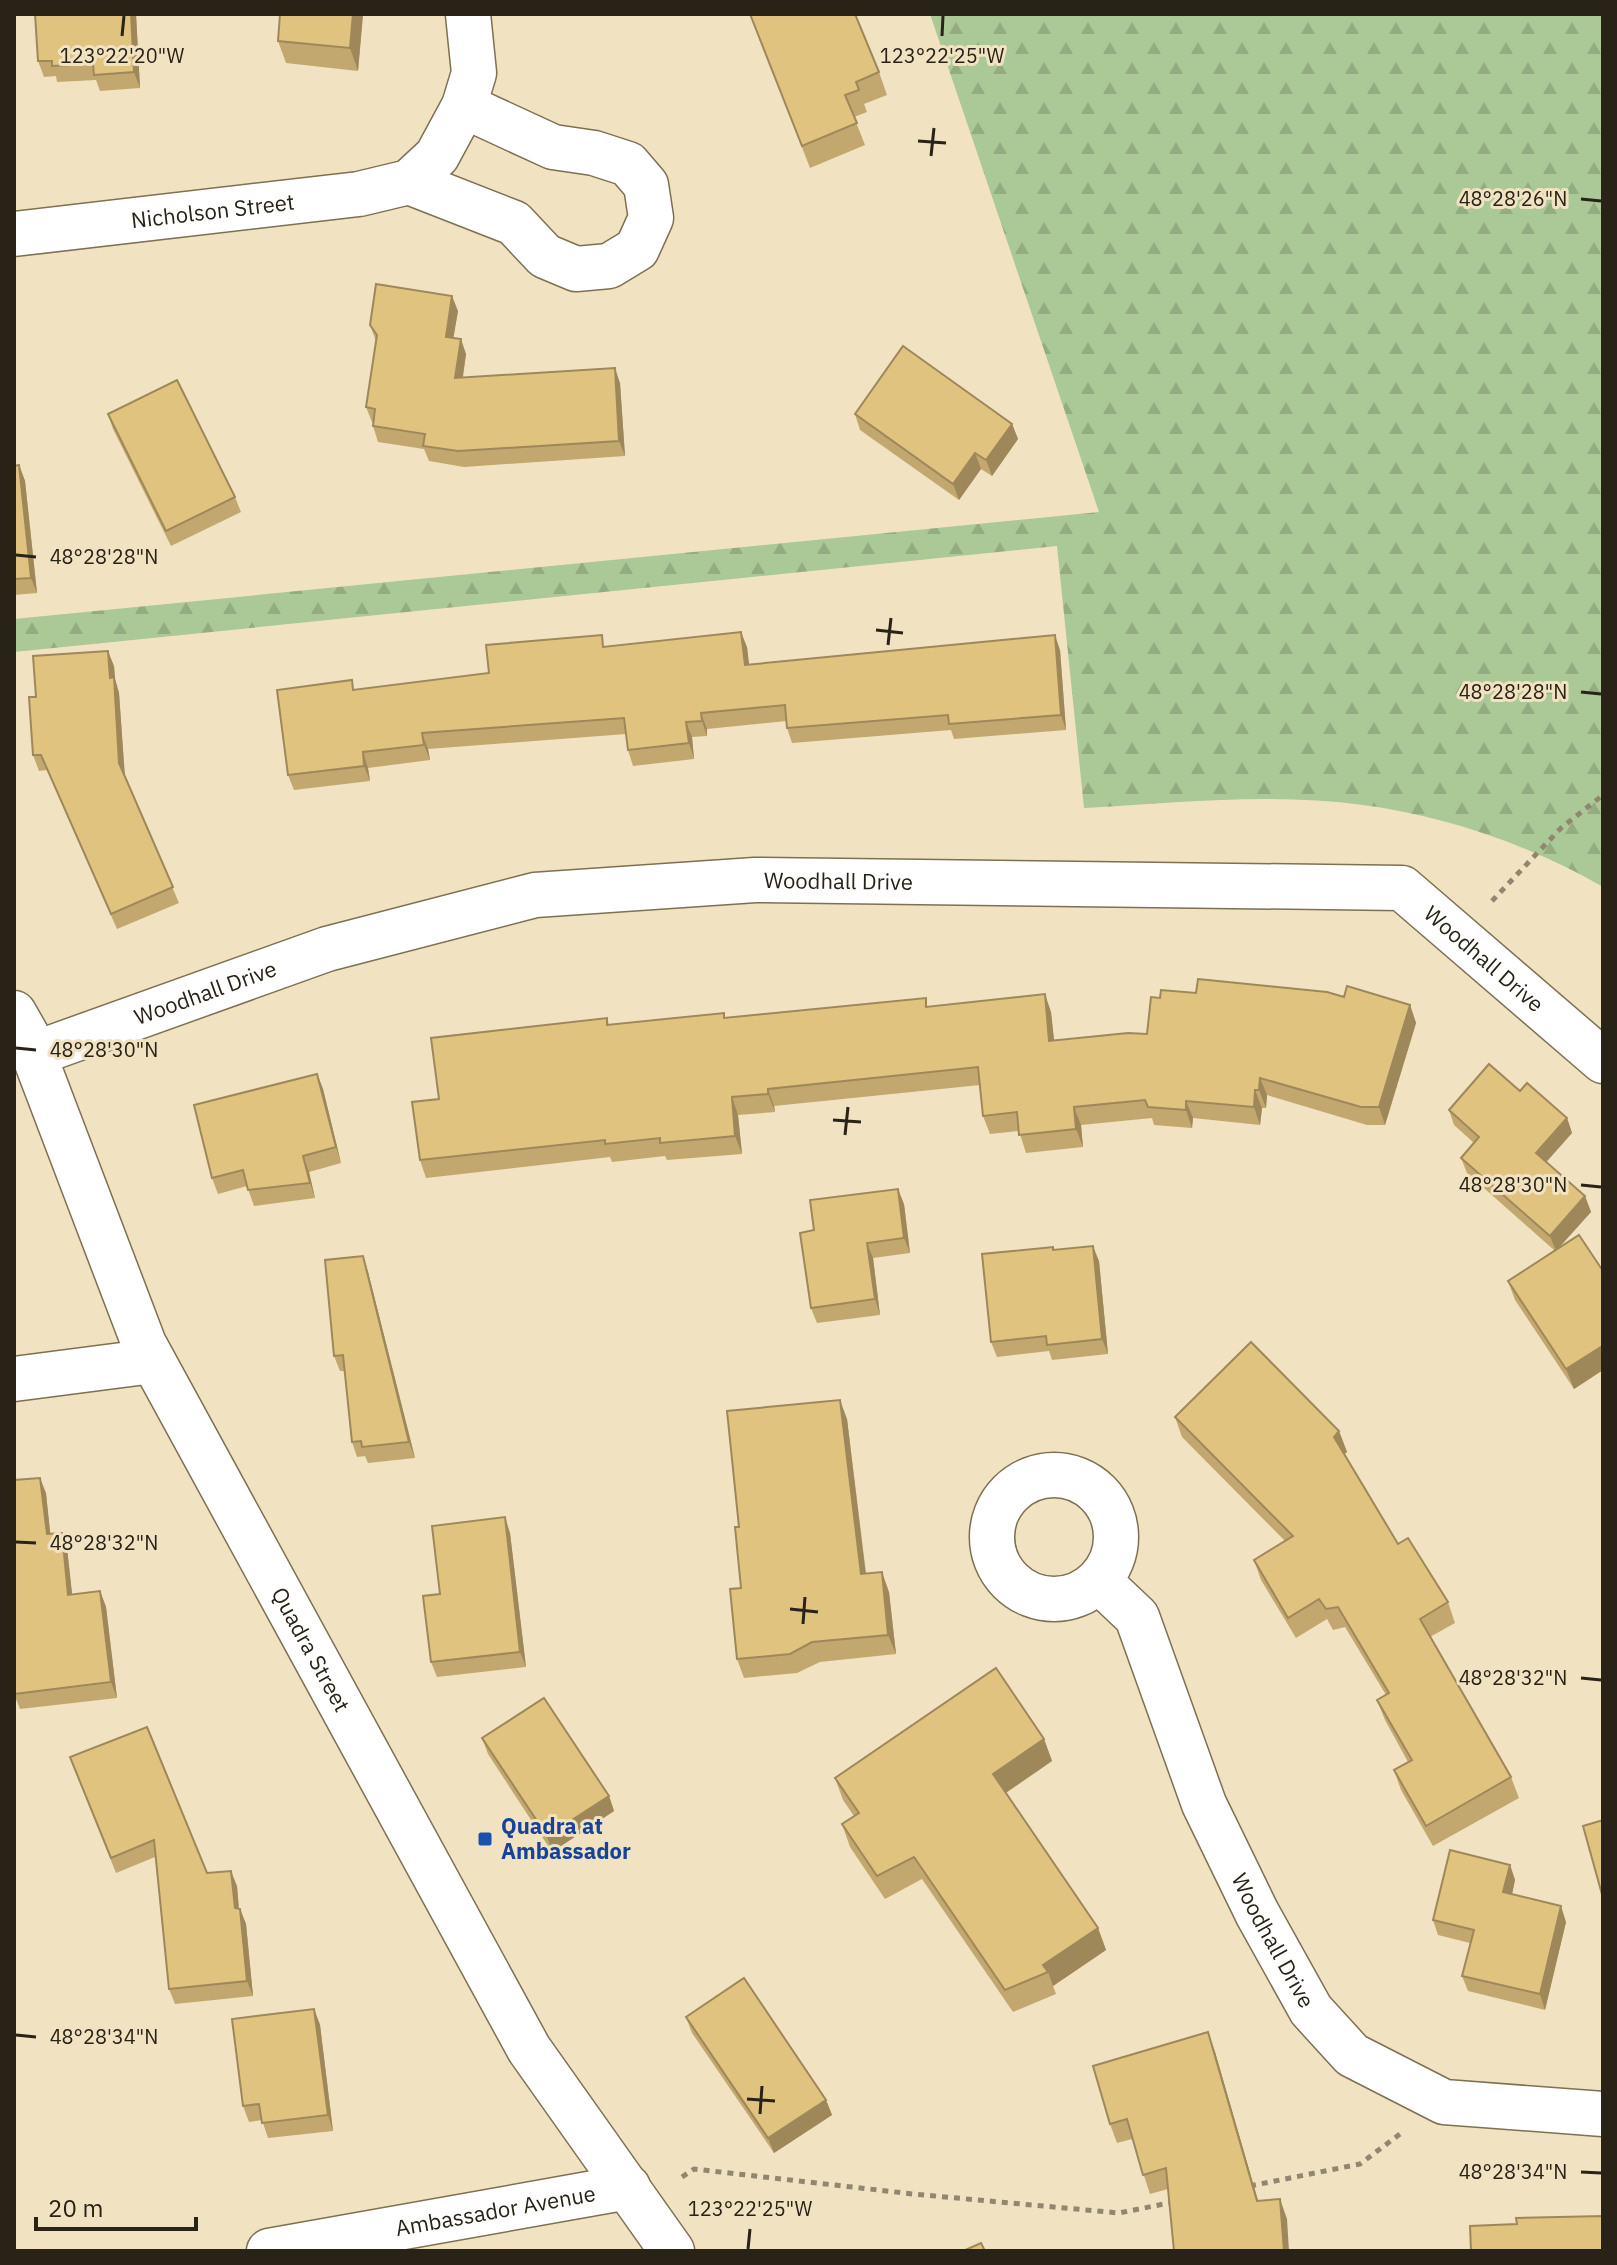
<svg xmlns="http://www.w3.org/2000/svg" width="1617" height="2265" viewBox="0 0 1617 2265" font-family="'IBM Plex Sans',sans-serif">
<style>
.forest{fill:url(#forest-firs)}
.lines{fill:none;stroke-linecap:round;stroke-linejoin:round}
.minor-casing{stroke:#7d7053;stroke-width:47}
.major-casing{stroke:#7d7053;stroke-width:47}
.path{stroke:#918770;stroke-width:5;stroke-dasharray:6 6;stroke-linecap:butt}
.minor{stroke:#fff;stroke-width:44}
.major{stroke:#fff;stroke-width:44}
.wall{fill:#c2a86e}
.shaded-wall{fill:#9e885a}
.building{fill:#e1c380;stroke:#9e885a;stroke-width:2}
.ticks{fill:none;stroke:#292317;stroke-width:3}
.transit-dot{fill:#1a4fb4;stroke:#f1e2c2;stroke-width:3}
.labels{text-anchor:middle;stroke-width:6;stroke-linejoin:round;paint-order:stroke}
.street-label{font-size:22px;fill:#292317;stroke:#f1e2c2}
.transit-label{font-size:22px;font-weight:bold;fill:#164399;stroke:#f1e2c2;text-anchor:start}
.ticks-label{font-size:20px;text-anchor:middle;fill:#292317;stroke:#f1e2c2;stroke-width:6;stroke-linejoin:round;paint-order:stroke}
</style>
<defs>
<pattern id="forest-firs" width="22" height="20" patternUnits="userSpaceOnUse" patternTransform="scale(2)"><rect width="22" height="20" fill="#abc897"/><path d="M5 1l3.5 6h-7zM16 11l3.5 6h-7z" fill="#93ac81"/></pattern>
</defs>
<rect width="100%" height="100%" fill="#f1e2c2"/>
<path class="forest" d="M930,14H1603V887C1530,845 1446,816 1363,805C1271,792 1176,803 1084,808L1057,546L14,652V619L1099,512Z"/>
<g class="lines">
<g class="minor-casing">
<g id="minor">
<polyline points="409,182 514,223 545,256 576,269 609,266 637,249 651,218 646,185 628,164 594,153 553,147 464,106"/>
<path id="s1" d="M14,234L359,194L409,182L437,156L464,106L474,73L468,14"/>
<path id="s2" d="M34,1054L327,949L535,895L755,880L1402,888L1603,1061"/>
<polyline points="14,1379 153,1361"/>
<circle cx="1054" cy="1537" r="62"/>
<path id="s3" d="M1099,1581L1137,1617L1204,1804L1257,1913L1311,2010L1352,2055L1444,2102L1603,2114"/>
<path id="s4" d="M269,2251L628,2187"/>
</g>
</g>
<g class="major-casing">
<g id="major">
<path id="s5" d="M14,1013L26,1034L144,1344L529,2049L672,2251"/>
</g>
</g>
<g class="path">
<polyline points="1492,901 1561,828 1603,795"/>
<polyline points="682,2177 694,2169 913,2194 1119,2213 1174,2202"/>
<polyline points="1250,2186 1360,2164 1400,2134"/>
</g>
<use href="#minor" class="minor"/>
<use href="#major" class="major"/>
</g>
<g class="wall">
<polygon points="136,14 140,88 100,91 96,80 57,82 56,76 44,77 38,61"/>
<polygon points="280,14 363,14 358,71 286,63 278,41"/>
<polygon points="750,14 879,72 887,95 864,104 867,112 854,117 865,145 810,168"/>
<polygon points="458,311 453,338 466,354 463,378 620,383 625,456 464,467 429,461 424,449 378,442 373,426 373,423 372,422 366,407 376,341 370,325"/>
<polygon points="108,414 235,497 241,512 171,546 113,429"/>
<polygon points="855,414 1012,424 1018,439 992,476 981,469 959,500 860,430"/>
<polygon points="19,465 25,481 37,593 14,595 14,466"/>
<polygon points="606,647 747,647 749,665 1060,650 1066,730 954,739 951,730 792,743 787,728 786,721 707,729 707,736 692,737 694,759 633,766 628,750 626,734 428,749 430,760 368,768 370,781 294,790 288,775 356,690 489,673"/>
<polygon points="114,666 115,679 119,693 125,776 179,903 117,929 47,770 39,771 33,755 36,697"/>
<polygon points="1196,993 1344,997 1410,1005 1416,1023 1385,1125 1367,1125 1267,1095 1266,1108 1262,1108 1260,1125 1193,1118 1192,1128 1154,1125 1152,1118 1081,1125 1083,1147 1026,1153 1019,1131 990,1134 983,1116 980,1085 774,1106 775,1112 738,1115 742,1154 667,1160 665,1156 612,1162 610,1157 426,1178 420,1160 439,1099 607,1018 609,1025 724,1013 725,1018 929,1006 1051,1012 1054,1040 1147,1034 1160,998"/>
<polygon points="317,1074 323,1089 341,1163 309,1172 315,1198 254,1206 247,1186 218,1194 212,1178"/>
<polygon points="1520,1091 1567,1118 1572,1133 1546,1162 1585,1196 1591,1212 1559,1247 1603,1271 1603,1370 1574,1389 1515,1300 1508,1281 1554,1250 1467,1173 1461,1158 1474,1143 1454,1125 1449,1110"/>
<polygon points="904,1204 910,1253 873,1258 880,1315 817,1323 811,1308 814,1230"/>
<polygon points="1053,1247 1054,1250 1099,1261 1108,1354 1052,1360 1049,1351 997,1357 991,1342"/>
<polygon points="363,1256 368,1272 415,1458 368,1463 365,1456 357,1457 352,1442 345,1371 340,1371 334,1356"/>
<polygon points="1175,1417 1339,1431 1347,1452 1344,1454 1398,1544 1448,1602 1455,1623 1430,1637 1511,1777 1519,1798 1433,1846 1401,1790 1394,1770 1408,1762 1385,1720 1377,1700 1386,1695 1345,1627 1333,1630 1327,1619 1296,1638 1261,1580 1254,1560 1285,1541 1182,1437"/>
<polygon points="847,1419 866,1573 889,1592 896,1654 820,1662 797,1673 744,1678 737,1659 741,1588 739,1527"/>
<polygon points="46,1493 50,1534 62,1533 67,1548 72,1595 100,1591 106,1607 117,1698 20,1709 14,1694"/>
<polygon points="510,1533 526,1667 437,1677 431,1662 440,1594"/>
<polygon points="482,1738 609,1796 614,1811 552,1852 488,1754"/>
<polygon points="1044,1739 1052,1761 1006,1793 1098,1928 1106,1950 1053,1986 1056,1994 1013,2012 922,1879 885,1899 850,1847 842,1824 854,1816 843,1800 835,1778"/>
<polygon points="76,1773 207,1873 237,1886 239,1909 240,1909 246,1924 253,1996 175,2004 169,1989 155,1857 116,1873"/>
<polygon points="1510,1865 1515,1880 1512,1894 1566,1922 1545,2010 1468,1991 1462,1976 1470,1943 1438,1935 1433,1920"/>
<polygon points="314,2009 320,2025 333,2131 268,2138 262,2120 249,2122 243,2106"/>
<polygon points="686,2017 826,2100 832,2115 774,2153 692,2033"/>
<polygon points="1215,2052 1258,2201 1287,2219 1168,2189 1150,2194 1132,2139 1117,2143 1110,2124"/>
</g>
<g class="shaded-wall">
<polygon points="131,14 136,14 140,88 134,72"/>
<polygon points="353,14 363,14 358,71 350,48"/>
<polygon points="452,296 458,311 451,352 446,337"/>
<polygon points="461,339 466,354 460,394 455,378"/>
<polygon points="615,368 620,383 625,456 619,441"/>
<polygon points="1012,424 1018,439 992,476 986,460"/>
<polygon points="975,453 981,469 959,500 953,484"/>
<polygon points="19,465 25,481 37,593 31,578"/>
<polygon points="741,632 747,647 751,680 745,665"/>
<polygon points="1055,635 1060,650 1066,730 1061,715"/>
<polygon points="108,651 114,666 115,679 119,693 125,779 119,763"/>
<polygon points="701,713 707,729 707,736 702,721"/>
<polygon points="686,722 692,737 694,759 689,743"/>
<polygon points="422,733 428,749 430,760 424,745"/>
<polygon points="363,752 368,768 370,781 364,766"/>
<polygon points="1045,994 1051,1012 1056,1058 1049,1041"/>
<polygon points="1410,1005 1416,1023 1385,1125 1379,1107"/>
<polygon points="317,1074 323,1089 341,1163 336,1147"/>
<polygon points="1260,1078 1267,1095 1266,1108 1259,1090"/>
<polygon points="768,1089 774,1106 775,1112 768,1094"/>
<polygon points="1255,1090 1262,1108 1260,1125 1254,1107"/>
<polygon points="732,1097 738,1115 742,1154 735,1136"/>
<polygon points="1186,1101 1193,1118 1192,1128 1186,1110"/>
<polygon points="1074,1107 1081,1125 1083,1147 1076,1129"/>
<polygon points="1567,1118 1572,1133 1541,1168 1536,1153"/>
<polygon points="303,1156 309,1172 315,1198 310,1183"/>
<polygon points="898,1189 904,1204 910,1253 904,1238"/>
<polygon points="1585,1196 1591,1212 1556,1251 1550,1236"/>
<polygon points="867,1243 873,1258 880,1315 875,1299"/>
<polygon points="1093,1246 1099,1261 1108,1354 1102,1339"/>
<polygon points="363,1256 368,1272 415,1458 409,1442"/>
<polygon points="1601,1347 1603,1354 1603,1370 1574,1389 1566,1369"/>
<polygon points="840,1400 847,1419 868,1593 861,1574"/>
<polygon points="1339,1431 1347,1452 1341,1457 1334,1437"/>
<polygon points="40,1478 46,1493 52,1550 47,1534"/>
<polygon points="505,1517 510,1533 526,1667 520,1652"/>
<polygon points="62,1533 67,1548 74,1611 68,1595"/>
<polygon points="882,1572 889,1592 896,1654 888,1635"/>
<polygon points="100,1591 106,1607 117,1698 111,1682"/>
<polygon points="1044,1739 1052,1761 1001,1796 993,1774"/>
<polygon points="609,1796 614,1811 552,1852 547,1836"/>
<polygon points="1510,1865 1515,1880 1509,1908 1503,1892"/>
<polygon points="231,1871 237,1886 240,1924 235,1908"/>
<polygon points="1561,1906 1566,1922 1545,2010 1540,1994"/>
<polygon points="240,1909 246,1924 253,1996 247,1981"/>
<polygon points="1098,1928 1106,1950 1053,1986 1048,1972 1043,1965"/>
<polygon points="314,2009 320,2025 333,2131 328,2115"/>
<polygon points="1208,2032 1215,2052 1264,2221 1257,2201"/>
<polygon points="826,2100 832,2115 774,2153 768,2138"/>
<polygon points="1280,2199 1287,2219 1289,2251 1284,2251"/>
</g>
<g class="building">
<polygon points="35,14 131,14 134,72 94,75 93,64 52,66 52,61 38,61"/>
<polygon points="280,14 353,14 350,48 278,41"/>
<polygon points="750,14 855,14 879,72 856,82 859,90 845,95 857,123 802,146"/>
<polygon points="376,284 452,296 446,337 461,339 455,378 615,368 619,441 458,451 423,446 425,434 373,426 375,409 366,407 377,335 370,325"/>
<polygon points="903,346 1012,424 986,460 975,453 953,484 855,414"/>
<polygon points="177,380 235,497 166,531 108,414"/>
<polygon points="19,465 31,578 14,579 14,466"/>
<polygon points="741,632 745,665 1055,635 1061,715 949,724 948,715 787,728 785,705 701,713 702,721 686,722 689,743 628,750 624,718 422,733 424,745 363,752 364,766 288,775 277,690 352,680 353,690 489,673 486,645 602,635 603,647"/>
<polygon points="108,651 110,678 114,677 119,763 173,887 111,914 41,755 33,755 29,697 36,697 33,656"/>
<polygon points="1198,979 1327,992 1344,997 1347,986 1410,1005 1379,1107 1361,1107 1260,1078 1259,1090 1255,1090 1254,1107 1186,1101 1186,1110 1148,1107 1145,1100 1074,1107 1076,1129 1019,1135 1017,1112 983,1116 978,1067 768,1089 768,1094 732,1097 735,1136 660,1143 660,1138 605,1144 605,1140 420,1160 412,1102 439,1099 431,1038 607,1018 607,1025 724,1013 724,1018 926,998 926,1007 1045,994 1049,1041 1128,1033 1147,1034 1151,997 1160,998 1161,990 1196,993"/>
<polygon points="1489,1064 1520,1091 1527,1083 1567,1118 1536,1153 1585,1196 1550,1236 1461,1158 1479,1137 1449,1110"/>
<polygon points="317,1074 336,1147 303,1156 310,1183 248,1190 243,1170 212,1178 194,1105"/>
<polygon points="898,1189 904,1238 867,1243 875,1299 811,1308 800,1233 814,1230 810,1200"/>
<polygon points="1579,1235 1603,1271 1603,1351 1601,1347 1566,1369 1508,1281"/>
<polygon points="1093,1246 1102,1339 1047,1345 1046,1336 991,1342 982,1254 1053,1247 1053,1250"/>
<polygon points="363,1256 409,1442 362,1447 361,1441 352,1442 343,1355 334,1356 325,1260"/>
<polygon points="1251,1342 1339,1431 1334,1437 1398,1544 1408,1538 1448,1602 1420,1619 1511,1777 1426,1826 1394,1770 1412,1760 1377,1700 1389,1693 1338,1607 1326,1609 1319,1599 1288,1618 1254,1560 1293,1536 1175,1417"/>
<polygon points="840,1400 861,1574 882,1572 888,1635 812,1642 790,1654 737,1659 730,1589 741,1588 735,1527 739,1527 727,1411"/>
<polygon points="40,1478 47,1534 62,1533 68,1595 100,1591 111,1682 14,1694 14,1480"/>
<polygon points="505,1517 520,1652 431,1662 423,1596 440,1594 432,1526"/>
<polygon points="996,1668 1044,1739 993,1774 1098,1928 1043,1965 1048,1972 1005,1990 914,1857 877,1876 842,1824 859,1813 835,1778"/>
<polygon points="544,1698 609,1796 547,1836 482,1738"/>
<polygon points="147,1727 207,1873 231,1871 235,1908 240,1909 247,1981 169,1989 154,1840 111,1858 70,1757"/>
<polygon points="1603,1820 1603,1898 1583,1826"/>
<polygon points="1450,1850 1510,1865 1503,1892 1561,1906 1540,1994 1462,1976 1474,1930 1433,1920"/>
<polygon points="744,1978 826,2100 768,2138 686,2017"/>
<polygon points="314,2009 328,2115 262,2123 259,2104 243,2106 232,2019"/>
<polygon points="1208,2032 1257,2201 1280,2199 1284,2251 1174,2251 1166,2168 1143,2175 1127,2119 1110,2124 1093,2066"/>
<polygon points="1603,2216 1603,2251 1471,2251 1470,2226 1517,2224 1516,2218"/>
<polygon points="981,2243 985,2251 963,2251"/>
</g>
<path class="ticks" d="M122,36L124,16M942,36L943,16M918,141L946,143M931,156L934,128M1581,199L1601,201M16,555L36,557M876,630L903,633M888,645L891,618M1581,692L1601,694M16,1048L36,1050M833,1120L861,1122M845,1135L848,1107M1581,1185L1601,1187M16,1542L36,1543M790,1609L818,1612M803,1624L805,1597M1581,1678L1601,1680M16,2035L36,2037M747,2099L775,2101M760,2114L762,2086M1581,2172L1601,2173M748,2249L750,2229"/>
<rect class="transit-dot" x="477" y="1831" width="16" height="16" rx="4"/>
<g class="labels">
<g class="street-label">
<text dy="8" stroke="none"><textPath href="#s1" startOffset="200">Nicholson Street</textPath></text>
<text dy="8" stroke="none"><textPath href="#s2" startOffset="830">Woodhall Drive</textPath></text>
<text dy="8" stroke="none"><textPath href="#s2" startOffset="1502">Woodhall Drive</textPath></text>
<text dy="8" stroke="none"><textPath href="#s2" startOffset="182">Woodhall Drive</textPath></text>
<text dy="8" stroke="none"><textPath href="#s5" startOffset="704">Quadra Street</textPath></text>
<text dy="8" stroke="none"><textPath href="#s3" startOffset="404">Woodhall Drive</textPath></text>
<text dy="8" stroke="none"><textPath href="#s4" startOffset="230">Ambassador Avenue</textPath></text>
</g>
<g class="transit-label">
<text x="501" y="1834">Quadra at<tspan x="501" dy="25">Ambassador</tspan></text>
</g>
</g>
<g class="ticks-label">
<text x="122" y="63">123°22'20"W</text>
<text x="942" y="63">123°22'25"W</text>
<text x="1513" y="206">48°28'26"N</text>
<text x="104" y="564">48°28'28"N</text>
<text x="1513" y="699">48°28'28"N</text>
<text x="104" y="1057">48°28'30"N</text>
<text x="1513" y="1192">48°28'30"N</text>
<text x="104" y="1550">48°28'32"N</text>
<text x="1513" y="1685">48°28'32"N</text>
<text x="104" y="2044">48°28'34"N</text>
<text x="1513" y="2179">48°28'34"N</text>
<text x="750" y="2216">123°22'25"W</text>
</g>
<rect width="1617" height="2265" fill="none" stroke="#292317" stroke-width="32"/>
<path d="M36 2217v12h160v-12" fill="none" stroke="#292317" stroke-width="4"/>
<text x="48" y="2217" font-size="24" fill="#292317" stroke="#f1e2c2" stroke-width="6" paint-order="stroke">20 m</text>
</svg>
